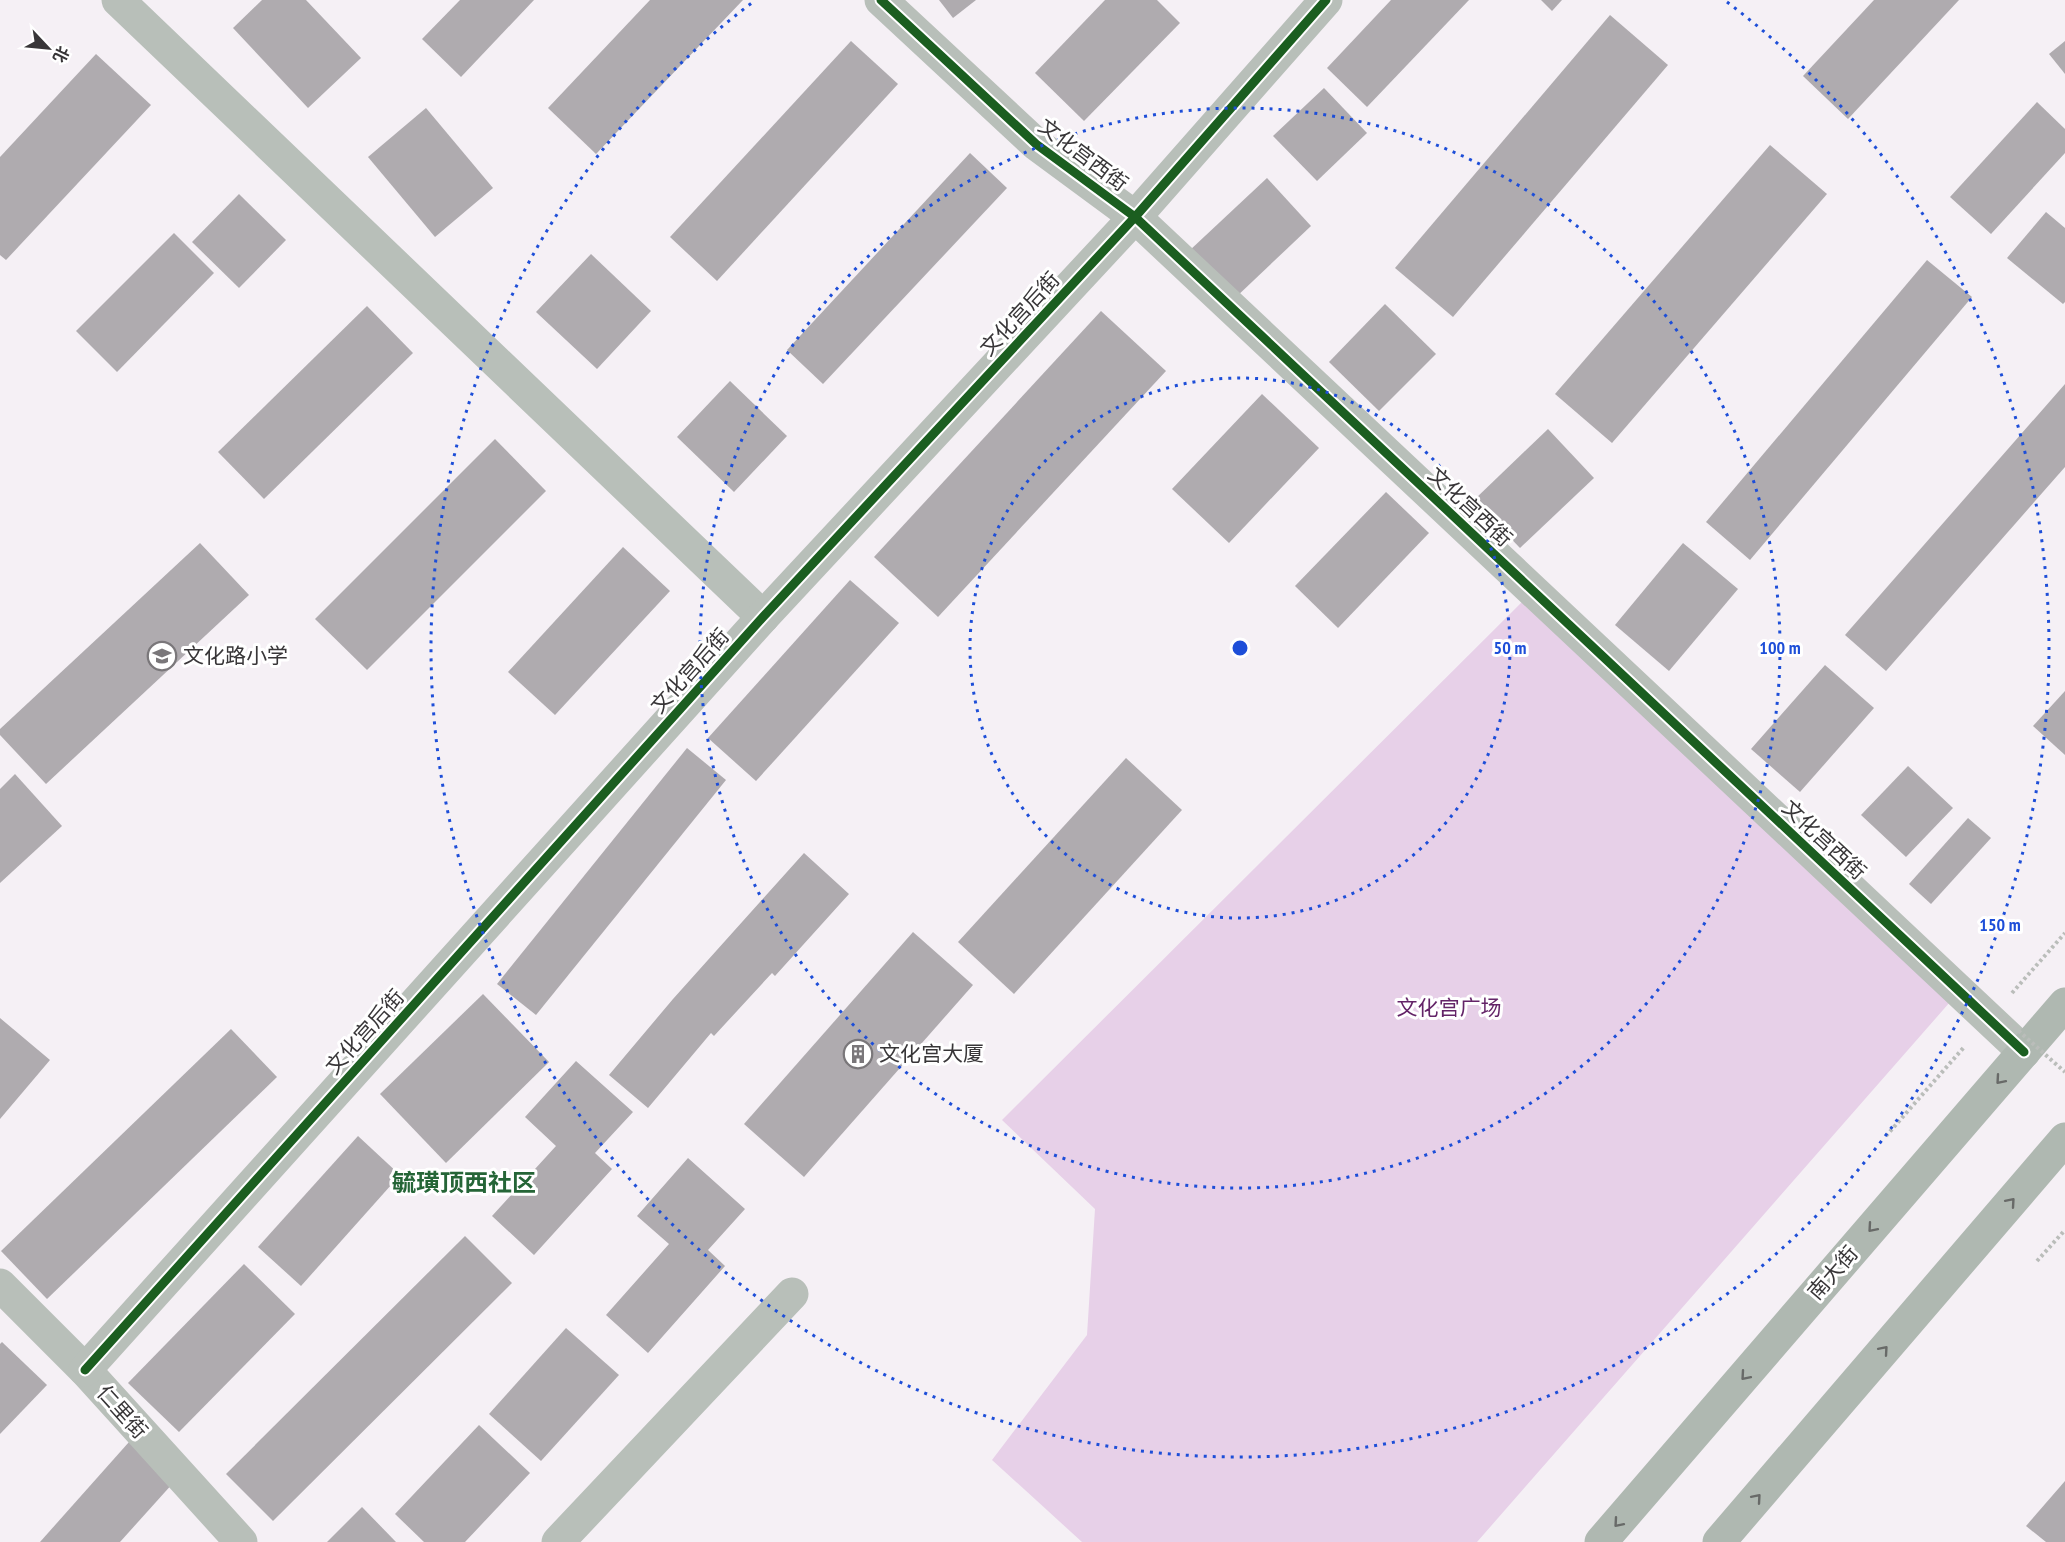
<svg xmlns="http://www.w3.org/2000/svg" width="2065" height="1542" viewBox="0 0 2065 1542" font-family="'PT Sans Narrow','Noto Sans SC',sans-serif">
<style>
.green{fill:#e7d0e8}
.building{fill:#afabaf}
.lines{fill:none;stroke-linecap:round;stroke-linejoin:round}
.path{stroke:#babdba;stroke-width:4;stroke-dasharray:3 3;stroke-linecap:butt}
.minor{stroke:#b8bfb9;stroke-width:33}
.major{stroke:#afb8b1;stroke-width:33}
.path-bridge{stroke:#babdba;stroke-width:4;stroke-dasharray:3 3;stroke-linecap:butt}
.cycleway-casing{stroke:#fff;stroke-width:13}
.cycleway{stroke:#1b5e20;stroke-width:9}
.oneway{stroke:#686a68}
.ring{fill:none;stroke:#1d4ed8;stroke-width:3;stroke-dasharray:3 6}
.labels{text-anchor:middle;stroke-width:6;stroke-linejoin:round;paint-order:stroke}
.street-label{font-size:21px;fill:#383638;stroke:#fff}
.poi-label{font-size:21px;fill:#383638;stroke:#fff;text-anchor:start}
.park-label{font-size:21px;fill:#642468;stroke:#fff}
.quarter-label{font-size:24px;font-weight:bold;fill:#256537;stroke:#fff}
.centre{fill:#1d4ed8;stroke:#fff;stroke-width:3}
.ring-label{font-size:18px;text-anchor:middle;font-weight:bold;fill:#1d4ed8;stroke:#fff;stroke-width:6;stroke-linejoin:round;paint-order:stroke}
</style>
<rect width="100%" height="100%" fill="#f5f0f5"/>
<polygon class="green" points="1525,599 1950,1002 1477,1542 1082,1542 992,1460 1087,1335 1095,1209 1002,1120"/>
<g class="building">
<polygon points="262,0 306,0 361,58 308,108 233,28"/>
<polygon points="460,0 534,0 461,77 422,39"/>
<polygon points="650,0 743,0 596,154 548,108"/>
<polygon points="939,0 976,0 953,18"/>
<polygon points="1105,0 1157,0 1180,23 1084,121 1035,73"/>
<polygon points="1391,0 1469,0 1367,107 1327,68"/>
<polygon points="1541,0 1562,0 1552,11"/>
<polygon points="1874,0 1959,0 1848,119 1803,76"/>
<polygon points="1610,15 1668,65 1453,317 1395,268"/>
<polygon points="851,41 898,84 717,281 670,237"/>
<polygon points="2065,41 2065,74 2049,54"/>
<polygon points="96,54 151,105 6,260 0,255 0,157"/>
<polygon points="1324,88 1367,133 1317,181 1273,136"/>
<polygon points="2037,102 2065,129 2065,153 1991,234 1950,197"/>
<polygon points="426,108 493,188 435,237 368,157"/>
<polygon points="1770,145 1827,194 1612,443 1555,394"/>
<polygon points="970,153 1007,188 823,384 787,350"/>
<polygon points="1267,178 1311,226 1234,299 1189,251"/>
<polygon points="239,194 286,240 239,288 192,242"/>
<polygon points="2046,212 2065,228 2065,302 2063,304 2007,258"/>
<polygon points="174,233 214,273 117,372 76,331"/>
<polygon points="591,254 651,311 597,369 536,312"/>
<polygon points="1927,260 1972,297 1750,560 1706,522"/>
<polygon points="1385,304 1436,354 1379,411 1329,362"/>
<polygon points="367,306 413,353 264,499 218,452"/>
<polygon points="1101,311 1166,371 938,617 874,557"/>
<polygon points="730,381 787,436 734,492 677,437"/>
<polygon points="2065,384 2065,467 1886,671 1845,635"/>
<polygon points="1262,394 1319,448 1229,543 1172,489"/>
<polygon points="1548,429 1594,478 1520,548 1474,500"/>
<polygon points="495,439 546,491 367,670 315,619"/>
<polygon points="1386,492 1429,533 1338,628 1295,586"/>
<polygon points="200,543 249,595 46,784 0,735 0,729"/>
<polygon points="1683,543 1738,589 1669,671 1615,625"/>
<polygon points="623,547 670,591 555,715 508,672"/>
<polygon points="850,580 899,623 756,781 708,738"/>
<polygon points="1825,665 1874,708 1800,792 1751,749"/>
<polygon points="2065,691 2065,755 2033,726"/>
<polygon points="687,748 726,780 536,1015 497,984"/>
<polygon points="1126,758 1182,810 1014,994 958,942"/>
<polygon points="1908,766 1953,808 1906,857 1861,815"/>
<polygon points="15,774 62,826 0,883 0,789"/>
<polygon points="1968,818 1991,838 1931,904 1909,884"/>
<polygon points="804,853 849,894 775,976 772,973 714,1036 711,1033 648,1108 609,1075 673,999"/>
<polygon points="913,932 973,985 804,1177 744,1124"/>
<polygon points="483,994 549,1062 446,1163 380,1094"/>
<polygon points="0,1018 50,1060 0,1119"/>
<polygon points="231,1029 277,1077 47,1299 1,1251"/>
<polygon points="576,1061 633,1112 595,1153 612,1169 534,1255 492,1216 556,1146 525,1117"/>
<polygon points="358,1136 400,1175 301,1286 258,1247"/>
<polygon points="688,1158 745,1209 708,1250 725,1266 648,1353 606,1315 669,1244 637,1216"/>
<polygon points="465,1236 512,1283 273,1521 226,1474"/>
<polygon points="244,1264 295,1314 179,1432 128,1383"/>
<polygon points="566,1328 619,1375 541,1461 489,1414"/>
<polygon points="2,1342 47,1385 0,1434 0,1344"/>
<polygon points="479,1425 530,1473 465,1542 424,1542 395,1514"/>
<polygon points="129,1442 174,1482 120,1542 40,1542"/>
<polygon points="2065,1481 2065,1542 2046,1542 2026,1526"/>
<polygon points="362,1507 396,1542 327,1542"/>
</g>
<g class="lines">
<g class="path">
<polyline points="2012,993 2065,933"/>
<polyline points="1886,1136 1965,1046"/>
<polyline points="2037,1261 2065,1230"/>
</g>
<g class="minor">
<polyline points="118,0 763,617"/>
<polyline points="881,0 1036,144 1135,217 2024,1052"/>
<polyline points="0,1285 85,1370 241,1542"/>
<polyline points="85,1370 763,617 1135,217 1326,0"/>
<polyline points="558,1542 792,1294"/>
</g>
<g class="major">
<polyline points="1601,1542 2065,1004"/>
<polyline points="1719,1542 2065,1139"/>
</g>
<polyline class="path-bridge" points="1996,1011 2065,1072"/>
<g class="cycleway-casing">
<g id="cycleway">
<polyline points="881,0 1036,144 1135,217 2024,1052"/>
<polyline points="85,1370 763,617 1135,217 1326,0"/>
</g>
</g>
<use href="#cycleway" class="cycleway"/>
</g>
<defs><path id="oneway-chevron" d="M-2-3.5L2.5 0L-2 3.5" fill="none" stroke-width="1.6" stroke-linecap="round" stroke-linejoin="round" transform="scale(1.5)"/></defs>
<g class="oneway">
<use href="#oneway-chevron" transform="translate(2000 1080) rotate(131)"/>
<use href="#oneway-chevron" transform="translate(2011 1202) rotate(-49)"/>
<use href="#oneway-chevron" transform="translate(1872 1228) rotate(131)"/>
<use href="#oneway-chevron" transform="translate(1884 1350) rotate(-49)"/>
<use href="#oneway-chevron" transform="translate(1745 1376) rotate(131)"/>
<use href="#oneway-chevron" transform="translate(1757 1498) rotate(-49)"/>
<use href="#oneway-chevron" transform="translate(1618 1523) rotate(131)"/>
</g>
<g class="ring">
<circle cx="1240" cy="648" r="270"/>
<circle cx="1240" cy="648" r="540"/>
<path d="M1727 2A809 809 0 1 1 753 2"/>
</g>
<defs>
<g id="school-ring" transform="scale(1.5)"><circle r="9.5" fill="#fff" stroke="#7a777a" stroke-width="1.5"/><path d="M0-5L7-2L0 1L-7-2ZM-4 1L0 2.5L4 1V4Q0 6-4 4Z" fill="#7a777a"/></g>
<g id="building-ring" transform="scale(1.5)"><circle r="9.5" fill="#fff" stroke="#7a777a" stroke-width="1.5"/><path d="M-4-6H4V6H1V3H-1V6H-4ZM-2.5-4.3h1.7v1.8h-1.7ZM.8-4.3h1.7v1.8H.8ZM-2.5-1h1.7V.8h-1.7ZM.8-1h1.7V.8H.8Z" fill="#7a777a"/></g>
</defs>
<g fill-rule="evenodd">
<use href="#school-ring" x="162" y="656"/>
<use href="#building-ring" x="858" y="1054"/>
</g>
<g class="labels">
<g class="street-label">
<text transform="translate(1083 155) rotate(37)" y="7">文化宫西街</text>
<text transform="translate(1020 314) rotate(-47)" y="7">文化宫后街</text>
<text transform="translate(1470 507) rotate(43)" y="7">文化宫西街</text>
<text transform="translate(690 671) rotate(-48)" y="7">文化宫后街</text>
<text transform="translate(1824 840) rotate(43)" y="7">文化宫西街</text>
<text transform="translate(365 1032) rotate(-48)" y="7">文化宫后街</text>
<text transform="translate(1833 1273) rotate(-49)" y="7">南大街</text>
<text transform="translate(122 1412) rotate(48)" y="7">仁里街</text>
</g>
<g class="poi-label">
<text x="183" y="663">文化路小学</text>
<text x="879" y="1061">文化宫大厦</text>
</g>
<g class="park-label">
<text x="1449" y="1015">文化宫广场</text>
</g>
<g class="quarter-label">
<text x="464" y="1191">毓璜顶西社区</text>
</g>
</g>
<circle cx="1240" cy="648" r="9" class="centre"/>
<g class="ring-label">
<text x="1510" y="654">50 m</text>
<text x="1780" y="654">100 m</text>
<text x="2000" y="931">150 m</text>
</g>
<g transform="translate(48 48) rotate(116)" stroke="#ffffff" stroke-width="4.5" paint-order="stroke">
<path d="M0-4.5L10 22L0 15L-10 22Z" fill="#383638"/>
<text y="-9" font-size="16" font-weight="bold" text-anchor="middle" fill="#383638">北</text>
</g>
</svg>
